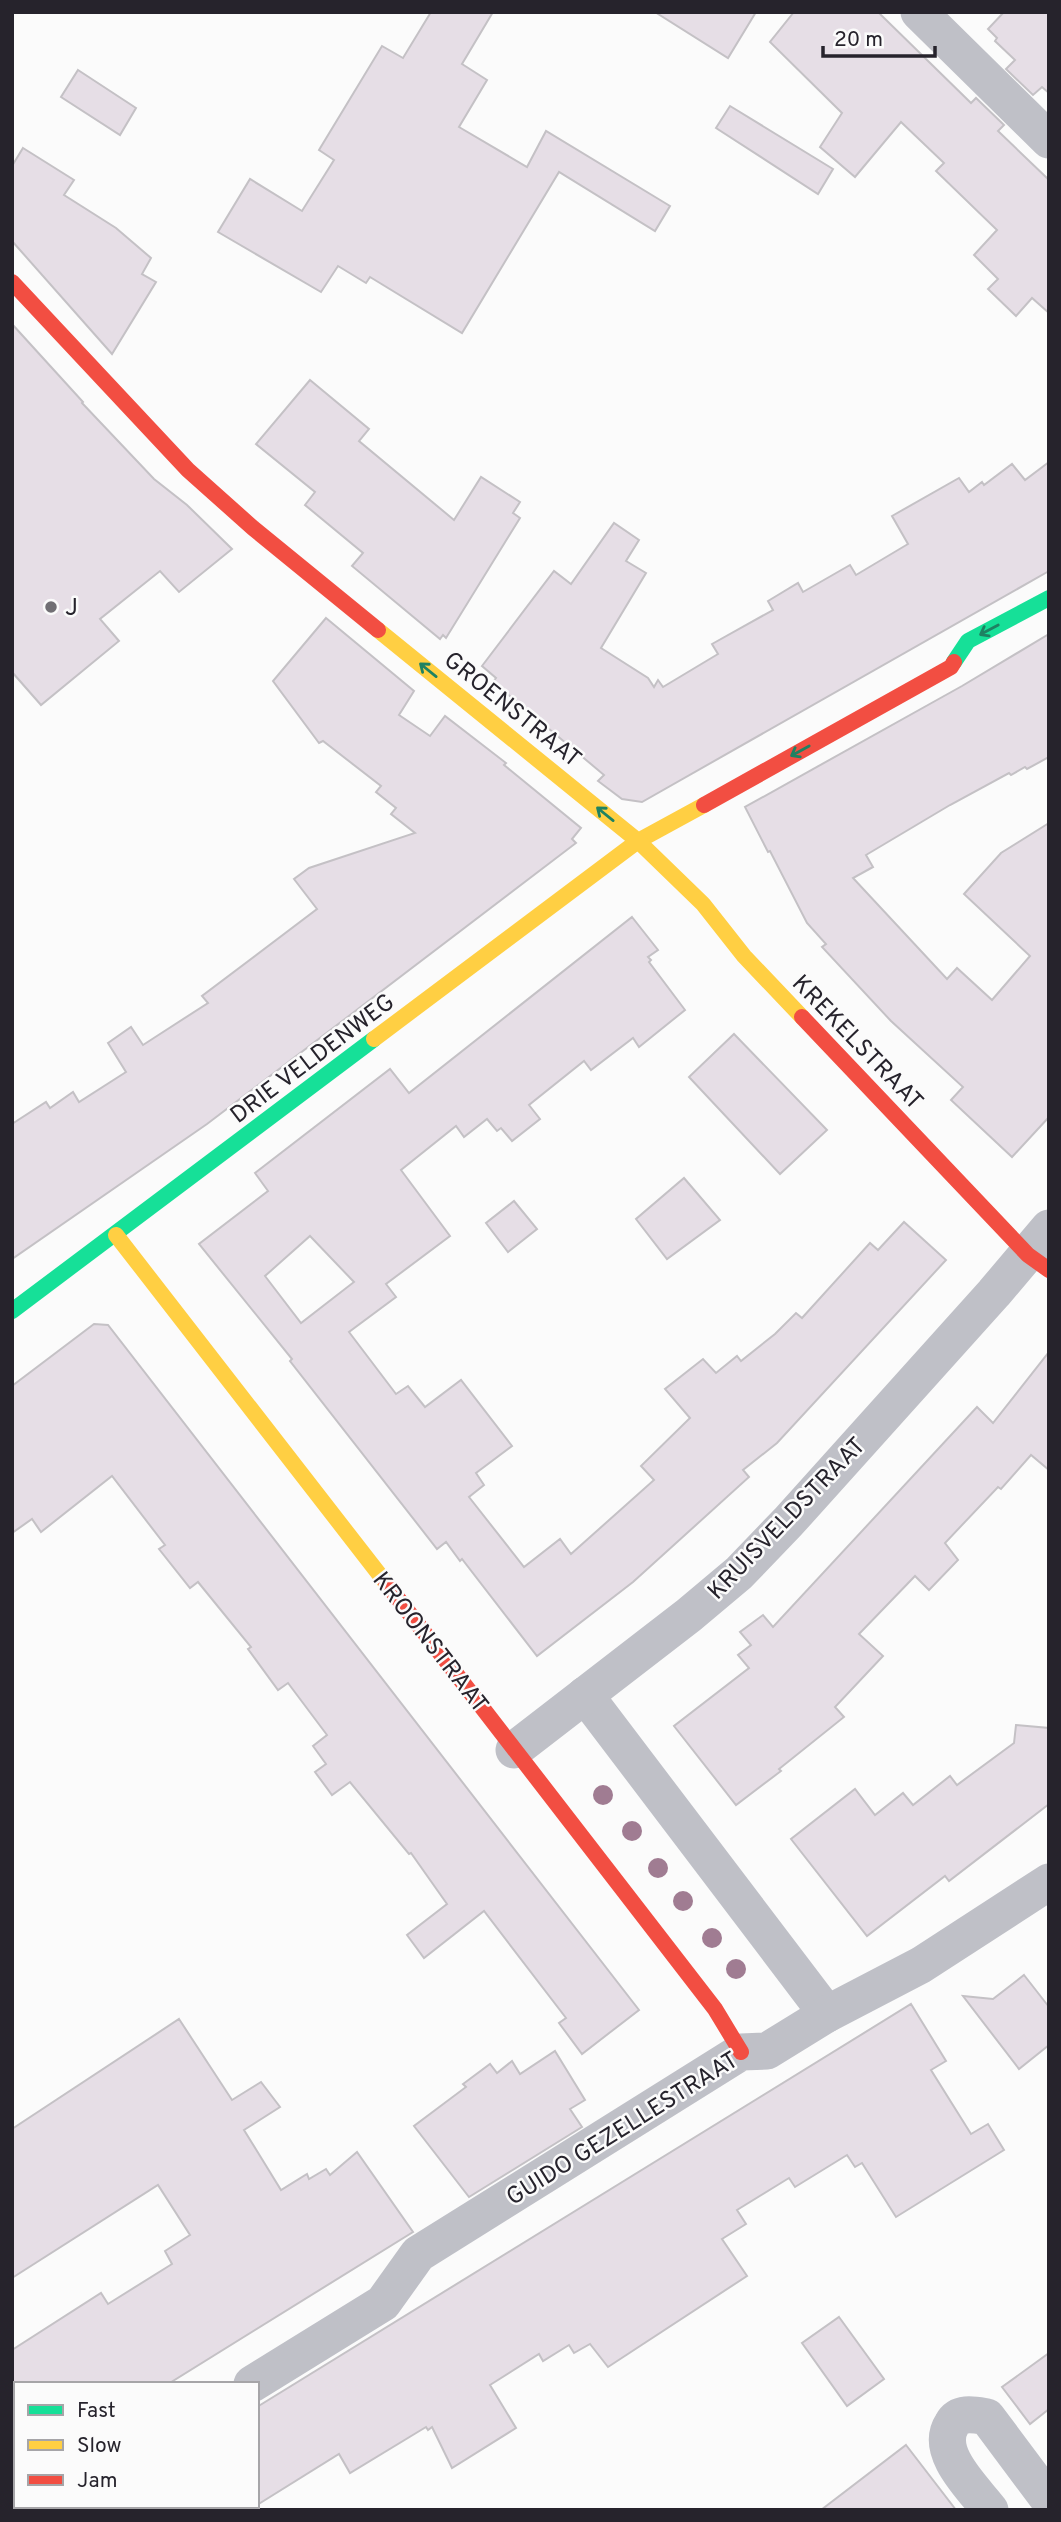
<svg xmlns="http://www.w3.org/2000/svg" width="1061" height="2522" viewBox="0 0 1061 2522" font-family="Overpass,sans-serif">
<style>
.building{fill:#e6dee6;stroke:#c4c1c5;stroke-width:2;fill-rule:evenodd}
.lines{fill:none;stroke-linecap:round;stroke-linejoin:round}
.street{stroke:#bfc0c7;stroke-width:37}
.fast{stroke:#16e098;stroke-width:16}
.slow{stroke:#ffcf43;stroke-width:16}
.jam{stroke:#f24e42;stroke-width:16}
.tree{fill:#a07c92}
.oneway{stroke:#1e8262}
.poi-dot{fill:#716f74;stroke:#fbfbfb;stroke-width:2.5}
.labels{text-anchor:middle;stroke-width:5;stroke-linejoin:round;paint-order:stroke}
.poi-label{font-size:24px;fill:#26232c;stroke:#fbfbfb;text-anchor:start}
.street-label{font-size:24px;fill:#26232c;stroke:#fbfbfb}
</style>
<rect width="100%" height="100%" fill="#fbfbfb"/>
<g class="building">
<polygon points="431,12 493,12 462,64 487,80 459,127 527,167 546,131 670,206 655,231 559,172 462,333 370,277 366,283 338,266 321,292 218,232 250,179 302,211 334,160 319,150 382,46 403,58"/>
<polygon points="655,12 756,12 728,58"/>
<polygon points="794,12 878,12 971,103 976,98 1004,125 998,131 1049,180 1049,313 1032,298 1016,316 988,289 998,279 974,255 997,230 936,171 944,163 901,122 855,177 820,147 842,113 770,42"/>
<polygon points="1004,12 1049,12 1049,93 1042,87 1033,95 1006,69 1015,60 995,41 997,38 988,29"/>
<polygon points="78,70 136,108 120,135 61,97"/>
<polygon points="730,106 833,169 818,194 716,128"/>
<polygon points="23,148 74,180 64,195 116,228 151,258 142,274 156,282 112,354 12,241 12,166"/>
<polygon points="12,324 83,402 82,403 154,479 187,505 232,549 179,592 160,571 100,619 119,641 41,705 12,672"/>
<polygon points="310,380 369,429 359,441 454,520 481,477 520,502 513,513 520,518 446,638 443,635 440,639 352,566 363,553 305,505 315,492 256,444"/>
<polygon points="1049,462 1049,571 642,802 622,799 598,781 604,775 493,682 496,678 482,666 554,571 571,584 614,523 639,540 626,561 646,573 601,648 648,678 654,687 658,680 663,687 718,654 712,644 773,610 768,601 798,583 803,592 850,565 856,575 908,544 892,516 959,478 969,492 982,482 984,485 1012,464 1025,480"/>
<polygon points="326,618 414,691 399,715 430,736 445,716 506,763 504,765 581,828 572,839 576,843 207,1124 12,1259 12,1124 46,1102 50,1108 73,1092 79,1102 126,1072 108,1043 131,1027 143,1045 208,1003 202,996 317,909 294,879 309,868 415,833 391,814 396,808 376,792 381,786 323,741 319,743 273,681"/>
<polygon points="1049,634 1049,757 1027,769 1025,767 1011,775 1009,773 950,805 866,855 873,867 853,878 947,979 957,968 992,1000 1030,956 964,894 1001,853 1049,823 1049,1117 1012,1157 951,1100 963,1087 891,1021 822,947 826,944 807,923 770,851 768,852 745,807 962,686"/>
<path d="M632,917L658,950L648,957L651,960L649,962L685,1010L639,1047L633,1038L591,1070L584,1061L529,1105L540,1119L512,1141L501,1128L497,1131L487,1119L464,1137L456,1126L401,1170L450,1236L386,1284L396,1297L349,1332L396,1394L408,1386L425,1407L461,1380L512,1446L476,1473L484,1485L469,1497L524,1567L560,1539L571,1554L654,1480L641,1466L690,1418L665,1389L703,1359L716,1373L737,1356L741,1361L775,1334L796,1313L802,1318L870,1243L878,1250L904,1222L946,1260L777,1443L743,1470L749,1477L633,1582L537,1656L462,1559L460,1561L446,1542L437,1549L290,1361L292,1359L199,1244L268,1191L255,1173L390,1069L409,1093ZM310,1236L354,1282L301,1323L265,1276Z"/>
<polygon points="734,1034 827,1130 780,1174 689,1077"/>
<polygon points="684,1178 720,1220 667,1259 636,1219"/>
<polygon points="514,1201 537,1229 508,1252 486,1223"/>
<polygon points="94,1324 108,1325 639,2010 582,2054 559,2023 566,2018 484,1911 424,1958 407,1935 447,1904 411,1853 409,1854 350,1782 332,1795 315,1772 326,1764 313,1746 327,1735 288,1683 278,1690 248,1649 251,1647 198,1582 190,1588 159,1549 165,1545 112,1476 41,1532 32,1519 12,1533 12,1386"/>
<polygon points="1049,1352 1049,1470 1031,1455 1001,1489 998,1487 945,1543 958,1560 929,1590 915,1576 859,1634 883,1656 835,1707 844,1717 779,1769 781,1771 736,1805 674,1726 749,1668 738,1655 751,1645 740,1632 763,1615 773,1627 977,1407 993,1423"/>
<polygon points="1016,1725 1049,1728 1049,1804 949,1881 945,1876 867,1936 791,1839 855,1789 875,1815 903,1793 913,1805 950,1776 957,1785 1014,1743"/>
<polygon points="1024,1975 1049,2007 1049,2045 1019,2069 963,1996 993,1999"/>
<polygon points="911,2004 946,2061 931,2070 971,2134 988,2124 1004,2150 896,2217 862,2163 855,2167 847,2155 795,2187 789,2178 737,2210 746,2224 722,2239 747,2276 608,2367 590,2344 574,2353 569,2345 543,2361 539,2354 490,2385 516,2428 452,2468 432,2427 428,2430 426,2427 350,2473 339,2454 257,2505 257,2407"/>
<polygon points="179,2019 232,2100 261,2082 280,2107 244,2130 281,2190 307,2174 309,2179 326,2169 330,2175 357,2152 413,2232 168,2384 12,2384 12,2350 101,2293 108,2304 172,2264 165,2251 190,2235 158,2185 12,2278 12,2129"/>
<polygon points="555,2051 585,2100 570,2109 582,2127 469,2197 414,2126 466,2087 463,2084 490,2064 497,2073 512,2061 520,2074"/>
<polygon points="839,2317 884,2379 847,2406 802,2343"/>
<polygon points="1049,2353 1049,2409 1030,2424 1002,2387"/>
<polygon points="906,2445 956,2510 821,2510"/>
</g>
<g class="lines">
<g class="street">
<polyline points="919,12 1049,140"/>
<polyline points="585,1695 827,2014"/>
<polyline points="514,1750 689,1615 739,1573 788,1522 994,1293 1049,1228"/>
<polyline points="252,2384 383,2303 418,2254 741,2052 767,2051 827,2014 921,1965 1049,1882"/>
<polyline points="49,2510 55,2506"/>
<path d="M990,2510C973,2488 934,2452 952,2424C959,2411 975,2415 987,2417L1049,2500"/>
</g>
<g class="fast">
<polyline points="954,662 968,641 1049,598"/>
<polyline points="12,1311 374,1039"/>
</g>
<g class="slow">
<polyline points="378,630 638,841 704,805"/>
<polyline points="374,1039 638,841 703,904 744,956 802,1017"/>
<polyline points="116,1235 386,1583"/>
</g>
<g class="jam">
<polyline points="12,282 188,470 253,528 378,630"/>
<polyline points="704,805 951,667 954,662"/>
<polyline points="802,1017 1028,1255 1049,1270"/>
<polyline points="386,1583 715,2009 741,2052"/>
</g>
</g>
<g class="tree">
<circle cx="603" cy="1795" r="10"/>
<circle cx="632" cy="1831" r="10"/>
<circle cx="658" cy="1868" r="10"/>
<circle cx="683" cy="1901" r="10"/>
<circle cx="712" cy="1938" r="10"/>
<circle cx="736" cy="1969" r="10"/>
</g>
<defs><path id="oneway-shaft" d="M-6 0H5M1.5-3L5.5 0L1.5 3" fill="none" stroke-width="1.6" stroke-linecap="round" stroke-linejoin="round" transform="scale(1.75)"/></defs>
<g class="oneway">
<use href="#oneway-shaft" transform="translate(989 630) rotate(152)"/>
<use href="#oneway-shaft" transform="translate(428 670) rotate(-141)"/>
<use href="#oneway-shaft" transform="translate(800 751) rotate(151)"/>
<use href="#oneway-shaft" transform="translate(605 814) rotate(-141)"/>
</g>
<circle class="poi-dot" cx="51" cy="607" r="7"/>
<g class="labels">
<g class="poi-label">
<text x="65" y="615">J</text>
</g>
<g class="street-label">
<text transform="translate(513 709) rotate(39)" y="8">GROENSTRAAT</text>
<text transform="translate(858 1042) rotate(46)" y="8">KREKELSTRAAT</text>
<text transform="translate(312 1058) rotate(-37)" y="8">DRIE VELDENWEG</text>
<text transform="translate(786 1518) rotate(-46)" y="8">KRUISVELDSTRAAT</text>
<text transform="translate(431 1642) rotate(52)" y="8">KROONSTRAAT</text>
<text transform="translate(622 2128) rotate(-32)" y="8">GUIDO GEZELLESTRAAT</text>
</g>
</g>
<rect width="1061" height="2522" fill="none" stroke="#26232c" stroke-width="28"/>
<rect x="14" y="2382" width="245" height="126" fill="#fbfbfb" stroke="#a6a5a8" stroke-width="2"/>
<rect x="28" y="2405" width="35" height="10" fill="#16e098" stroke="#a6a5a8" stroke-width="2"/>
<text x="77" y="2417" font-size="21" fill="#26232c">Fast</text>
<rect x="28" y="2440" width="35" height="10" fill="#ffcf43" stroke="#a6a5a8" stroke-width="2"/>
<text x="77" y="2452" font-size="21" fill="#26232c">Slow</text>
<rect x="28" y="2475" width="35" height="10" fill="#f24e42" stroke="#a6a5a8" stroke-width="2"/>
<text x="77" y="2487" font-size="21" fill="#26232c">Jam</text>
<path d="M823 46v10h112v-10" fill="none" stroke="#26232c" stroke-width="3.5"/>
<text x="834" y="46" font-size="21" fill="#26232c" stroke="#fbfbfb" stroke-width="5" paint-order="stroke">20 m</text>
</svg>
